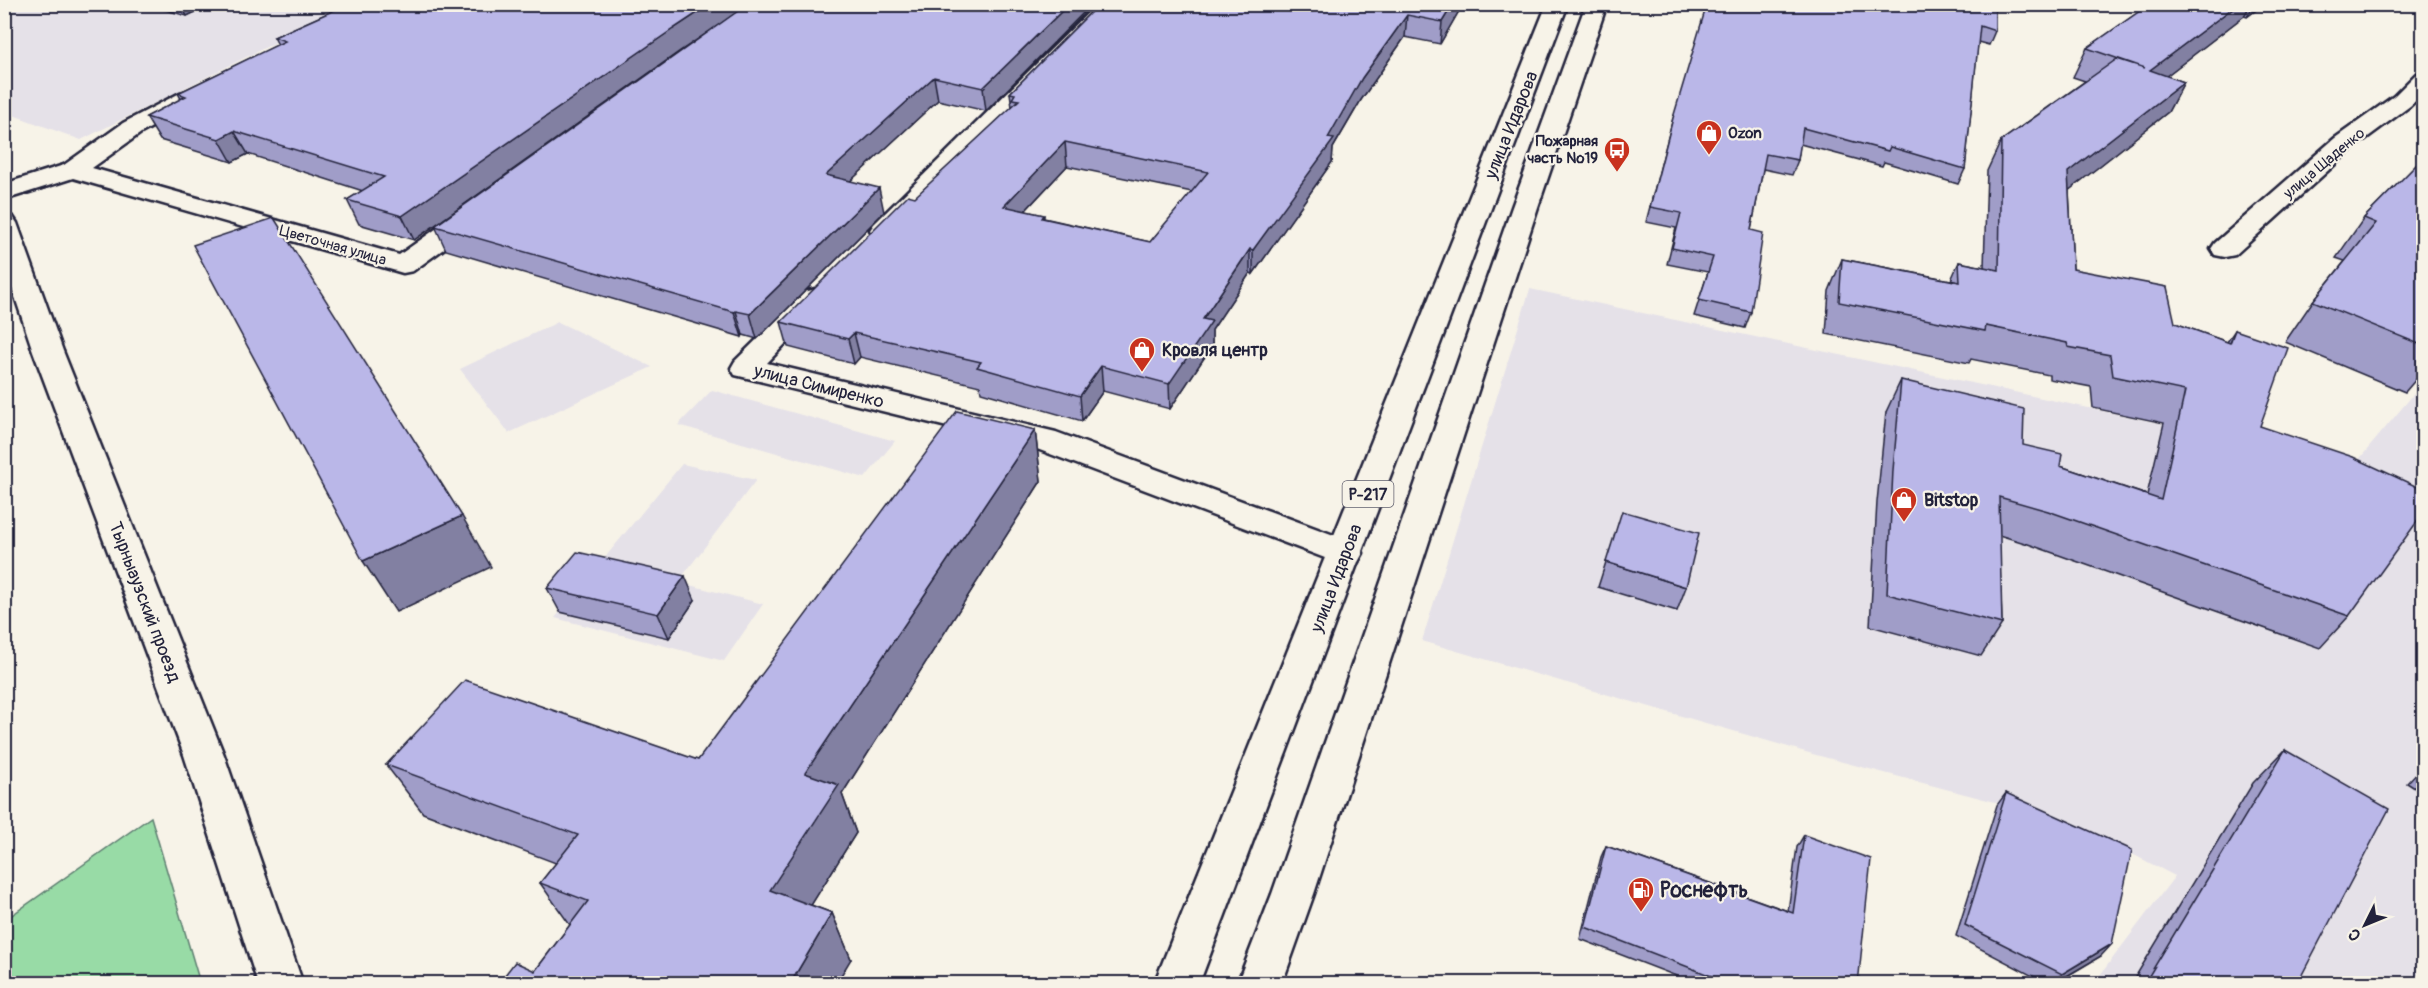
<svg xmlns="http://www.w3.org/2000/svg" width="2428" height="988" viewBox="0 0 2428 988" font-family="Pangolin,sans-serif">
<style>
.built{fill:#e5e1e8}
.green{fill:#98dba6;stroke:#5d7e70;stroke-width:1.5}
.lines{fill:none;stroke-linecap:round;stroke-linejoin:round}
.minor-casing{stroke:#22223b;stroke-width:5}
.major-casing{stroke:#22223b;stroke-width:5}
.minor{fill:#f7f3e8;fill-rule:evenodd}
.major{fill:#f7f3e8;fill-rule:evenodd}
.wall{fill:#a09dc8;stroke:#22223b;stroke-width:1.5;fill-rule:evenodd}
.shaded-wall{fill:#8280a2;stroke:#22223b;stroke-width:1.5}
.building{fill:#bab7e8;stroke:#22223b;stroke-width:1.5;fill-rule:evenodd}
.labels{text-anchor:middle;stroke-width:4.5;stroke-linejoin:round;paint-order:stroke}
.far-poi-label{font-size:15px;font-weight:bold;fill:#22223b;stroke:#f7f3e8;text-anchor:start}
.far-street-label{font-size:15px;fill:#22223b;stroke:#f7f3e8}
.shield{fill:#f7f3e8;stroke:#62616f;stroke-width:1.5}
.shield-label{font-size:16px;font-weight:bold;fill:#22223b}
.street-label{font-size:18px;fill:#22223b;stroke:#f7f3e8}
.poi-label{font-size:18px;font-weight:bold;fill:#22223b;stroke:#f7f3e8;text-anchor:start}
.near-poi-label{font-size:21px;font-weight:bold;fill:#22223b;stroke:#f7f3e8;text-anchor:start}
</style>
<rect width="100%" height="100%" fill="#f7f3e8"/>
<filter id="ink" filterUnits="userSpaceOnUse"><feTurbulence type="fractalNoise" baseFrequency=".0167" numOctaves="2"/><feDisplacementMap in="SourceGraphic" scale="12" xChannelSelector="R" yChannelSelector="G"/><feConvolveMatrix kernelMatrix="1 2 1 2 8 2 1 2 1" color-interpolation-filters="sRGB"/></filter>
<g filter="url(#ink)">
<g class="built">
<polygon points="4,5 350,5 81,140 5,112"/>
<polygon points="1530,289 2192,430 2335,488 2423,383 2423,983 2094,983 2175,876 2068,821 1816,755 1422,641"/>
<polygon points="558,322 652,367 509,433 460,369"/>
<polygon points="712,390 895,441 865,478 678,425"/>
<polygon points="682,464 756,480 678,582 763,604 724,661 555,618"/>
</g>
<polygon class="green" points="151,817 200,983 5,983 5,920"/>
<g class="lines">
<g class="minor-casing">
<g id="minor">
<polygon points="1097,4 1119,4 892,236 883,238 874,236 870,230 874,224"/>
<polygon points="2424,72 2424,93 2410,106 2353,148 2235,255 2225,257 2215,255 2211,249 2215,243 2335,138 2394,96 2416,74"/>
<polygon points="188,91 196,93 200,98 196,103 141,133 92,168 399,255 467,207 476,205 485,207 489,213 485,219 413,271 403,273 73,178 4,200 4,184 64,165 123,123 180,93"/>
<polygon points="4,215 13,217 17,223 63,351 224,755 303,984 258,984 184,755 33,351 4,264"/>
<polygon points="815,289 825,292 829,298 767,363 1056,432 1358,544 1363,553 1358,562 1346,566 1037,449 735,375 731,368 735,361 805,292"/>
</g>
</g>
<g class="major-casing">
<g id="major">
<polygon points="1547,4 1568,4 1199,984 1154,984"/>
<polygon points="1586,4 1607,4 1538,207 1314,894 1282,984 1237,984 1272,894 1512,207"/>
</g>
</g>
<use href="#minor" class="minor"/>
<use href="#major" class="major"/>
</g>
<g class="wall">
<polygon points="144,4 212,4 187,16"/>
<path d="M348,4H1092L986,111L938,100L850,181L884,212L757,339L743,335L742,337L446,250L435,226L414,240L359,224L347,200L363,191L248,154L232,162L160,140L146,117L181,99L178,93L278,45L274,37ZM708,32L459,208L680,51Z"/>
<path d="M1099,4H1463L1440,44L1405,37L1361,100L1333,148L1332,162L1253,274L1250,273L1212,330V346L1170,409L1103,391L1082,421L981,392L980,386L860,357L854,364L788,347L781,322L1012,107L1010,93ZM1067,166L1192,192L1150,242L1044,218V215L1025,211Z"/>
<polygon points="1995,4 1995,31 1989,45 1978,42 1965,169 1958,184 1884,162 1882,166 1800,144 1798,160 1792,175 1763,169 1751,230 1751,312 1745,328 1694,316 1708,272 1667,264 1676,228 1646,222 1673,118"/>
<polygon points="2150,4 2264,4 2247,17 2244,16 2166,76 2184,82 2168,112 2069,190 2073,269 2175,323 2227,342 2235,330 2260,426 2349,616 2320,648 2028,544 1999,535 2002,624 1981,656 1870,626 1877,502 1886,412 1901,380 2060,466 2147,495 2164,423 2093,408 2091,387 2049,379 2049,375 1971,359 1969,363 1826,334 1829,291 1842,259 1951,280 1959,262 1984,267 1987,171 2001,141 2085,81 2073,77 2087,48"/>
<polygon points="2424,157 2424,370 2405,392 2285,342 2313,301 2345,261 2336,258 2364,218"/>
<polygon points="1035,430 1041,481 842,794 856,833 811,905 832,913 851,959 535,971 570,925 540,883 556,863 423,813 386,765 698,760"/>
<polygon points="1606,562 1686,587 1677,611 1598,587"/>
<polygon points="547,588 695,600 669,638 560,612"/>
<polygon points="2285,750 2297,984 2131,984 2253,783"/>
<polygon points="2424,765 2424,794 2407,783"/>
<polygon points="2006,793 2101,956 2054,984 2048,984 1956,936 1997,805"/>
<polygon points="1804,835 1858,984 1697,984 1580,939 1601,857 1606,846 1788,911 1797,847"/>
</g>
<g class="shaded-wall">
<polygon points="180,4 212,4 187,16"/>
<polygon points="711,4 750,4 680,51 414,240 402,216 673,29"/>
<polygon points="1069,4 1092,4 986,111 983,88"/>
<polygon points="1453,4 1463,4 1440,44 1442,22"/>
<polygon points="2238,4 2251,4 2244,16 2135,100 2150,70"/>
<polygon points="2254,4 2264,4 2247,17"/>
<polygon points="1407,15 1405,37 1361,100 1333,148 1332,162 1253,274 1253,250 1362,78"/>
<polygon points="934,77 938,100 832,198 826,175"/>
<polygon points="2184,82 2168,112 2053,203 2068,172"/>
<polygon points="234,131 248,154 232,162 219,139"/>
<polygon points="1065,142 1067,166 1007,230 1004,206"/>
<polygon points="879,188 884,212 757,339 750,314"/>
<polygon points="1250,249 1250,273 1212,330 1212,346 1170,409 1169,384 1203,319"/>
<polygon points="736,311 743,335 742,337 734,312"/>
<polygon points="854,333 860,357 854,364 848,339"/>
<polygon points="1101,366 1103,391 1082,421 1080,396"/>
<polygon points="1035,430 1041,481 842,794 856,833 792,936 770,890 805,773"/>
<polygon points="462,516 491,567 396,612 363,561"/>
<polygon points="685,576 695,600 669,638 658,614"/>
<polygon points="832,913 851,959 836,984 790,984"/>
<polygon points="2112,944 2101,956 2053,984 2062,974"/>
</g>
<g class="building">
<polygon points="348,4 711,4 673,29 402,216 347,200 384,177 234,131 219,139 146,117 186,96 178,93 285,41 274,37"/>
<polygon points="748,4 1069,4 983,88 934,77 826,175 879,188 750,314 736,311 734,312 435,226"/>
<path d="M1099,4H1453L1442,22L1407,15L1362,78L1328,138L1334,139L1253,250L1250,249L1203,319L1212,321L1169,384L1101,366L1080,396L977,367L981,362L854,333L848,339L781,322L908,195L915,197L1019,100L1012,99L1015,94L1010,93ZM1065,142L1208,172L1150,242L1042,218L1044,215L1004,206Z"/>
<polygon points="1707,4 1995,4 1995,31 1980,26 1965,169 1890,147 1888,151 1803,128 1798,160 1766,154 1751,230 1763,233 1751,312 1699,300 1713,257 1672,248 1681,213 1650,207 1673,118"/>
<polygon points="2150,4 2238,4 2150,70 2184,82 2068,172 2073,269 2167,287 2175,323 2230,343 2235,330 2288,348 2260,426 2353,457 2424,490 2424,512 2349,616 2048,511 1999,497 2002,624 1887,594 1893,470 1901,380 2024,409 2023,445 2062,454 2060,466 2161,500 2185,391 2113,376 2110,355 2068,347 2067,343 1986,326 1985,331 1839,302 1842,259 1960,282 1959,262 1999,270 2001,141 2117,59 2145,68 2087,48"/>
<polygon points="2424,157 2424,346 2313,301 2376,223 2364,218"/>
<polygon points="274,218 462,516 363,561 193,245"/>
<polygon points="957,411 1035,430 805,773 839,785 770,890 832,913 790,984 498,984 515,962 535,971 588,901 540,883 578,835 386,765 465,680 698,760"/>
<polygon points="1622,511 1699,533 1686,587 1606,562"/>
<polygon points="577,552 685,576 658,614 547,588"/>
<polygon points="2285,750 2389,809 2297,984 2144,984"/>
<polygon points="2006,793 2132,850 2112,944 2062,974 1965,925"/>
<polygon points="1804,835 1871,859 1858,984 1732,984 1585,927 1606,846 1793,913"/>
</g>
</g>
<defs>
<g id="shop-pin" transform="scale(1.35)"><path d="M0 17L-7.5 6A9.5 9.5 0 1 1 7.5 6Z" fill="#c8321e" stroke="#f7f3e8"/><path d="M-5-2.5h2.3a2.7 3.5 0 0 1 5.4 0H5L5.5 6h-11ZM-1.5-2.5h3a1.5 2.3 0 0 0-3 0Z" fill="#fff"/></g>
<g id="bus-pin" transform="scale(1.35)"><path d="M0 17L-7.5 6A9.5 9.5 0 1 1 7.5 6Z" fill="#c8321e" stroke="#f7f3e8"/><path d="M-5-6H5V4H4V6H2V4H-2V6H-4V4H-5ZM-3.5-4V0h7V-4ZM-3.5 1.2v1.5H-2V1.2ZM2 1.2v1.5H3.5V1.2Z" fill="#fff"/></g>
<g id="fuel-pin" transform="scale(1.35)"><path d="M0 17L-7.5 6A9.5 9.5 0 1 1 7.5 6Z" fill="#c8321e" stroke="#f7f3e8"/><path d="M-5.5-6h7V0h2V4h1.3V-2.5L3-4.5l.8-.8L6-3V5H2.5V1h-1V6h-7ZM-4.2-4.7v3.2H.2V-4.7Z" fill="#fff"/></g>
</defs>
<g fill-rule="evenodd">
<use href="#shop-pin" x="1709" y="133"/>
<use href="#bus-pin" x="1617" y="150"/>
<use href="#shop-pin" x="1142" y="350"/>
<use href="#shop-pin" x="1904" y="500"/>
<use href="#fuel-pin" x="1641" y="890"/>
</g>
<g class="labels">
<g class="far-poi-label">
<text x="1728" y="138">Ozon</text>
<text x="1598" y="146" text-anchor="end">Пожарная<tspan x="1598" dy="17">часть №19</tspan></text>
</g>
<g class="far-street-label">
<text transform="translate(2324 163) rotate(-40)" y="5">улица Щаденко</text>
<text transform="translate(333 245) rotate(16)" y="5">Цветочная улица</text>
</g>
<rect class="shield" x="1342.5" y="481" width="51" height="26" rx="4.5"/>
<g class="shield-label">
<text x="1368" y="500">Р-217</text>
</g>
<g class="street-label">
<text transform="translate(1511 125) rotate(-68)" y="6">улица Идарова</text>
<text transform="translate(819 386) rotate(14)" y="6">улица Симиренко</text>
<text transform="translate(1336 578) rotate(-69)" y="6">улица Идарова</text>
<text transform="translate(145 602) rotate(69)" y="6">Тырныаузский проезд</text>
</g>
<g class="poi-label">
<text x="1162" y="356">Кровля центр</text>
<text x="1924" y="506">Bitstop</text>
</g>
<g class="near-poi-label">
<text x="1660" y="897">Роснефть</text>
</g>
</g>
<rect width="2428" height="988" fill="none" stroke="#f7f3e8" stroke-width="24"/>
<rect x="12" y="12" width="2404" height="964" fill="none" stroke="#22223b" stroke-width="2" filter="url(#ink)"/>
<g transform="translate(2365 925) rotate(227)" stroke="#f7f3e8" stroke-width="4.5" paint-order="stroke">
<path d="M0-4.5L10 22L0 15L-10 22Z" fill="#22223b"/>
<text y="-9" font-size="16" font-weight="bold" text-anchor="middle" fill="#22223b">С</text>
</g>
</svg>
